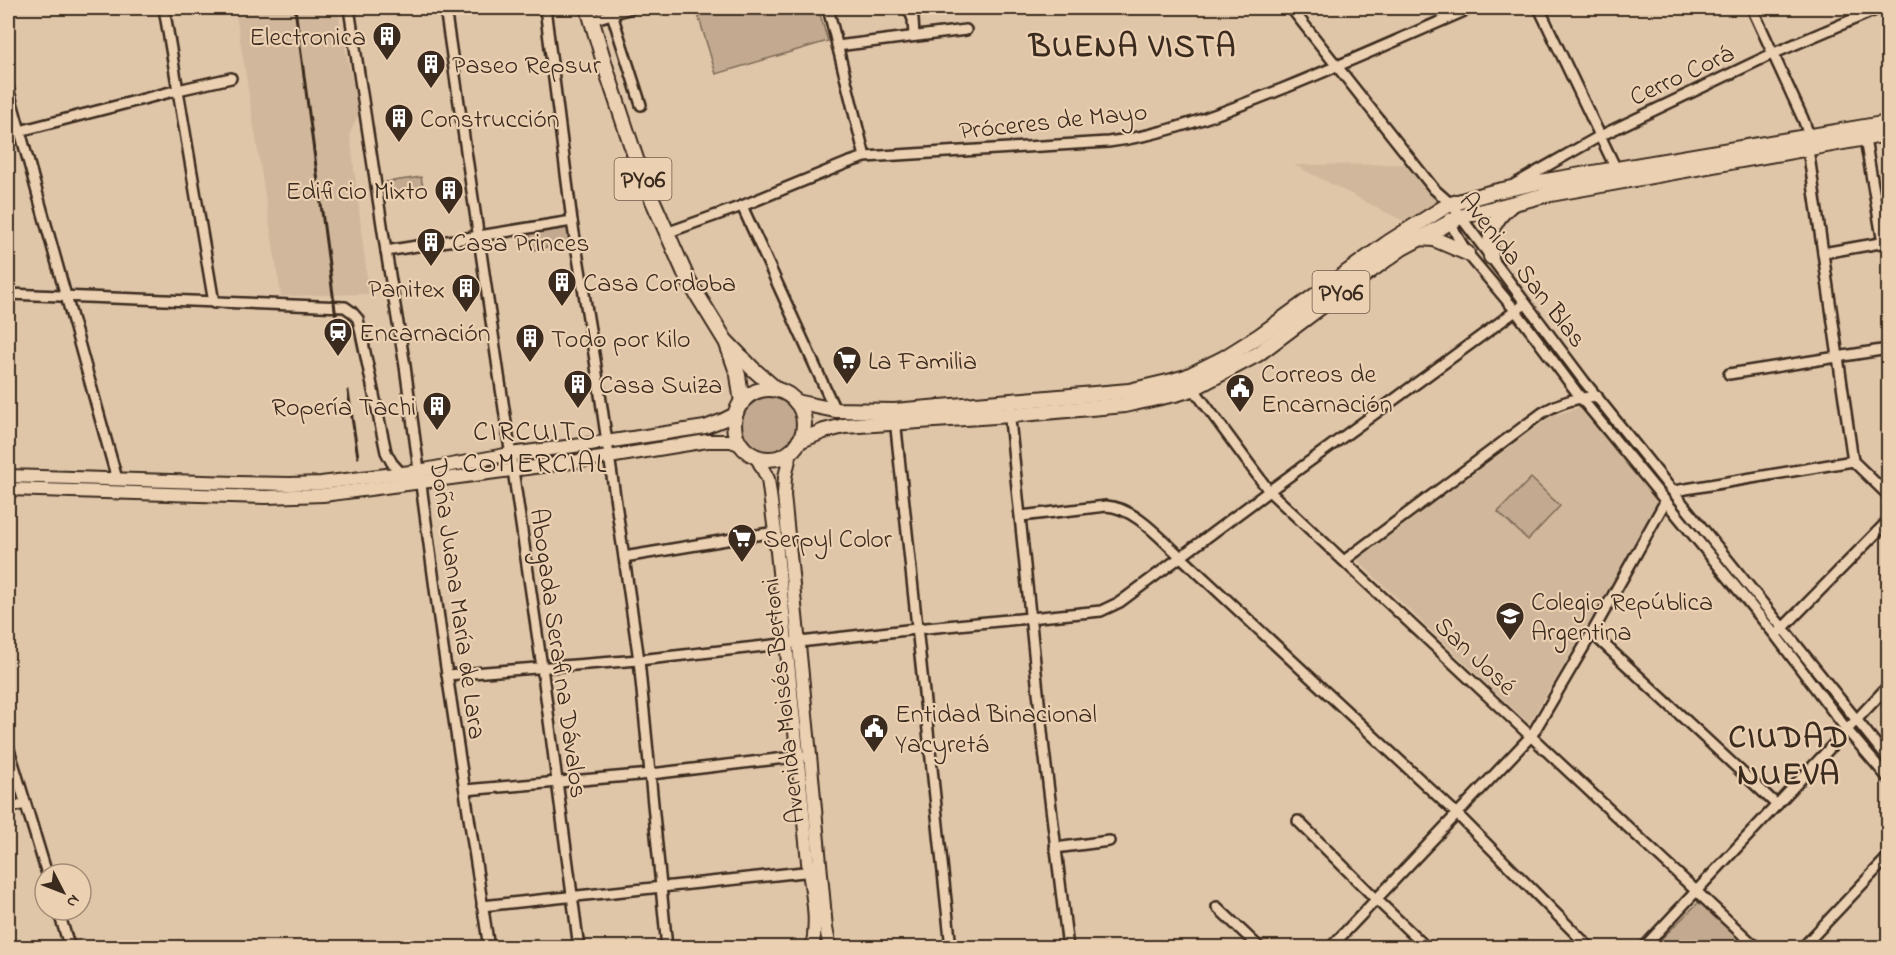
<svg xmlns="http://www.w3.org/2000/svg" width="1896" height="955" viewBox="0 0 1896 955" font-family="'Indie Flower',sans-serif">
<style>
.built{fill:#d1b89c}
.green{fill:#c2a990;stroke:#7e6a57;stroke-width:1.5}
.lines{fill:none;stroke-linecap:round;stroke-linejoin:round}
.minor-casing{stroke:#3b2a1e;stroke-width:14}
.major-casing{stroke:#3b2a1e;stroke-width:16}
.highway-casing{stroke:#3b2a1e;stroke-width:18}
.minor{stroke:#ebd0b2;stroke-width:9}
.major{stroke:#ebd0b2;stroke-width:12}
.highway{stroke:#ebd0b2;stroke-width:14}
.rail{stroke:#3b2a1e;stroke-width:3}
.labels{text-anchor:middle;stroke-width:4.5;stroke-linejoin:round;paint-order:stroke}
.shield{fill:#ebd0b2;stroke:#705c4a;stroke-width:1.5}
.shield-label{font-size:24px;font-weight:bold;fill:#3b2a1e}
.poi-label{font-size:26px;fill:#3b2a1e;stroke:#ebd0b2;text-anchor:start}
.street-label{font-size:26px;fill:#3b2a1e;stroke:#ebd0b2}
.quarter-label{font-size:28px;letter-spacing:1.5px;fill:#3b2a1e;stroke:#ebd0b2}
.district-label{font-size:32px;font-weight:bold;letter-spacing:1.5px;fill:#3b2a1e;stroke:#ebd0b2}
</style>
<rect width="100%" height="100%" fill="#e0c6a9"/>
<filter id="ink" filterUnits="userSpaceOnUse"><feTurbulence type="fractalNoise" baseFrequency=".0167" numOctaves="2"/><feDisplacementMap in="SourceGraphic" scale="12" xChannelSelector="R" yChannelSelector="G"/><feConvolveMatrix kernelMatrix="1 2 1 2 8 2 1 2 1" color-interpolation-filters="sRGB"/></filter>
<g filter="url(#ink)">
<g class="built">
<polygon points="235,8 337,8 359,113 350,133 369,294 281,296"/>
<polygon points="1413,164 1442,203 1405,222 1294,165"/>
<polygon points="1590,404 1664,494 1529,724 1357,560 1550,417"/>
</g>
<g class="green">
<polygon points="696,8 818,8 828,41 716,74"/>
<polygon points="421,177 423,187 388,194 386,182"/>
<polygon points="571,227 574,241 533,250 530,234"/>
<circle cx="770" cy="425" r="28"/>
<polygon points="1531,478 1560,506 1528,540 1498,512"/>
<polygon points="1701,900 1751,948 1652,948"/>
</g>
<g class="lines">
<g class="minor-casing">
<g id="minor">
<polyline points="164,8 214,303"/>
<polyline points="349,8 386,251 405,366 443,648 489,948"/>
<polyline points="445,8 542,667 579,948"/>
<polyline points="545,8 572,221 595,360 639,660 667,948"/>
<polyline points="610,8 641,105"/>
<polyline points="828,8 865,157"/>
<polyline points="908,8 913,19 914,36"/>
<polyline points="1291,8 1434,189 1451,204 1584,381 1888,759"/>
<polyline points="1539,8 1616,169"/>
<polyline points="1752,8 1803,119 1809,135 1808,149 1853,461 1888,495"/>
<polyline points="592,20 631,8"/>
<polyline points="837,46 966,30"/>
<polyline points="8,88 117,479"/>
<polyline points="8,134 178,90 231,78"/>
<polyline points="1865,139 1883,243"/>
<polyline points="1515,184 1600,136 1772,54 1880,8"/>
<polyline points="742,206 835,410"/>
<polyline points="1449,218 1457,236 1467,253 1515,310 1581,398 1776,636 1847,730 1888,778"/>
<path d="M666,233L742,206L847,163L865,157L1108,142C1168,135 1226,111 1282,89C1346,63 1409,35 1471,8"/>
<polyline points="386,251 572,221"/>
<polyline points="1823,253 1886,242"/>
<polyline points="8,294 345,307 352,312 358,319 386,452 392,463 401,473"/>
<polyline points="1729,374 1888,349"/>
<polyline points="1190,384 1269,491 1757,948"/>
<polyline points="1009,410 1044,750 1068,948"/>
<polyline points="895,419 951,948"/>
<polyline points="1674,491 1853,461"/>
<path d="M1021,516L1106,506C1134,507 1161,539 1181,557L1457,814L1590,948"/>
<polyline points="624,557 775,532"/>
<path d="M1345,560L1542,413C1560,402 1576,398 1597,396"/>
<polyline points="1780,631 1888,521"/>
<polyline points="1592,633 1777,805"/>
<polyline points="447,675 639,660 916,629 1101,611 1120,602 1269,491 1525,304"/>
<polyline points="8,746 47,874"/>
<polyline points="465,790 651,774 802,756"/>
<polyline points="8,808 25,804"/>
<polyline points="1298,821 1376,899 1427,948"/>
<polyline points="1055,848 1109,841"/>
<polyline points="482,906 813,871"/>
<polyline points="1217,907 1260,948"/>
<polyline points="58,910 70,948"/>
<polyline points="1330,948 1532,735 1592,633 1665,502"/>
<polyline points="1643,948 1888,686"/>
<polyline points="1802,948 1888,857"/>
</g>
</g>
<g class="major-casing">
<g id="major">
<polyline points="791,451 785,477 784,495 810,755 826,928 830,948"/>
<path d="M756,456L768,479L775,532L809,872C813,897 818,922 812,948"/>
<polyline points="8,476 236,483 290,484 321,483 419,471 510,454 606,442 705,427 723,420 737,413"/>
<polyline points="8,489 266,497 323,495 362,490 609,457 707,441 731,441 742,445"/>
</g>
</g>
<g class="highway-casing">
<g id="highway">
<polyline points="588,8 607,72 641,174 687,278 725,340 753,369 777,390"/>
<polyline points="1419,238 1434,239 1467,253"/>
<path d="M1491,257C1488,232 1493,220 1512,204"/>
<polyline points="727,344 738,375 742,403"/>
<circle cx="769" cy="424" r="35"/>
<polyline points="796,402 835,410 894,411 1129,391 1172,381 1186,377 1224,358 1259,336 1389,242 1443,208 1451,204 1493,192 1540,182 1888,123"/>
<polyline points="799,441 824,431 844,426 1010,415 1125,405 1175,394 1192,389 1258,354 1322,306 1402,248 1460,217 1545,195 1888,134"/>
</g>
</g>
<use href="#minor" class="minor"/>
<use href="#major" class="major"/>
<use href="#highway" class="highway"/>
<g class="rail">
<polyline points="295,8 337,325"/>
<polyline points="348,391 358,457"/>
</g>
</g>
</g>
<defs>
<g id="building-pin" transform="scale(1.5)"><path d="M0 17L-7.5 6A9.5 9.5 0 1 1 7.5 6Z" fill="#3b2a1e" stroke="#ebd0b2"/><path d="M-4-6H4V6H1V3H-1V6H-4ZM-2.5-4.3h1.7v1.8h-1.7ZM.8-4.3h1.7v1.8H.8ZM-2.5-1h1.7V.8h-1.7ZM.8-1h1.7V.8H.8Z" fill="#fff"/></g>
<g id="station-pin" transform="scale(1.5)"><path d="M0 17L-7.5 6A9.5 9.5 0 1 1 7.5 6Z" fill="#3b2a1e" stroke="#ebd0b2"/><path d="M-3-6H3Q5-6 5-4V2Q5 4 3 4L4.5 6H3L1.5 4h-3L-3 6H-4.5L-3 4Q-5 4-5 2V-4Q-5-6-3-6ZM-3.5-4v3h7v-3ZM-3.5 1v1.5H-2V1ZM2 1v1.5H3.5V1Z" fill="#fff"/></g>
<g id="supermarket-pin" transform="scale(1.5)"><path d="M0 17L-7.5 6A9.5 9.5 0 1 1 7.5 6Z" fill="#3b2a1e" stroke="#ebd0b2"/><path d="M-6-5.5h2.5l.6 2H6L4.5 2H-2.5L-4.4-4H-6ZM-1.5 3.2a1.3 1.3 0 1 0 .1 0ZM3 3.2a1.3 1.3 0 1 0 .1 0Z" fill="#fff"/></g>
<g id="civic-pin" transform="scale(1.5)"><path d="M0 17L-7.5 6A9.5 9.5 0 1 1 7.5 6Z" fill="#3b2a1e" stroke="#ebd0b2"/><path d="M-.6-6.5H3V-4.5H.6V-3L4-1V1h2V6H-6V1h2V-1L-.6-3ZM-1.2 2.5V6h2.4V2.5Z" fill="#fff"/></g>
<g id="school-pin" transform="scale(1.5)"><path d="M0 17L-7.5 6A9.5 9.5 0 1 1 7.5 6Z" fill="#3b2a1e" stroke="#ebd0b2"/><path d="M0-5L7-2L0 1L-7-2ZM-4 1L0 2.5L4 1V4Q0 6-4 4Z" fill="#fff"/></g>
</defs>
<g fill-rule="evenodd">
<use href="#building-pin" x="387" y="36"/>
<use href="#building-pin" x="431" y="64"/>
<use href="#building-pin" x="399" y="118"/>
<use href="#building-pin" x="449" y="190"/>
<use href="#building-pin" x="431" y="242"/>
<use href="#building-pin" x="562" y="282"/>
<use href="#building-pin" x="466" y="288"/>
<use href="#station-pin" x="338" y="332"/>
<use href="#building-pin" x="530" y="338"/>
<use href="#supermarket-pin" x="847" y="360"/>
<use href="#building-pin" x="578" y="384"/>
<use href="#civic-pin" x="1240" y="388"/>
<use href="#building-pin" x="437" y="406"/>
<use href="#supermarket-pin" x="742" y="538"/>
<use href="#school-pin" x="1510" y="616"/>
<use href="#civic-pin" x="874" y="728"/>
</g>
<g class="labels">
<g class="shield">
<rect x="614.5" y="158" width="57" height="42" rx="4.5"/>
<rect x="1312.5" y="271" width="57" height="42" rx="4.5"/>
</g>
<g class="shield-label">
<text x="643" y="187">PY06</text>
<text x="1341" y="300">PY06</text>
</g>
<g class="poi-label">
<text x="366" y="45" text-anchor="end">Electronica</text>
<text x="452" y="73">Paseo Repsur</text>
<text x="420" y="127">Construcción</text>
<text x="428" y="199" text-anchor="end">Edificio Mixto</text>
<text x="452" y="251">Casa Princes</text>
<text x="583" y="291">Casa Cordoba</text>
<text x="445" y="297" text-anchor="end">Panitex</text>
<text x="359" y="341">Encarnación</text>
<text x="551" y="347">Todo por Kilo</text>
<text x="868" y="369">La Familia</text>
<text x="1261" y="382">Correos de<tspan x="1261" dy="30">Encarnación</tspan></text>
<text x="599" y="393">Casa Suiza</text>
<text x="416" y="415" text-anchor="end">Ropería Tachi</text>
<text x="763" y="547">Serpyl Color</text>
<text x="1531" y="610">Colegio República<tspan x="1531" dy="30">Argentina</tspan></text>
<text x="895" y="722">Entidad Binacional<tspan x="895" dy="30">Yacyretá</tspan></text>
</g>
<g class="street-label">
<text transform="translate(1681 74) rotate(-25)" y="9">Cerro Corá</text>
<text transform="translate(1053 120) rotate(-6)" y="9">Próceres de Mayo</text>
<text transform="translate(1524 269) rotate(52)" y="9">Avenida San Blas</text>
<text transform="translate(459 599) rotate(82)" y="9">Doña Juana María de Lara</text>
<text transform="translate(560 653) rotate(82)" y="9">Abogada Serafina Dávalos</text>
<text transform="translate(1476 655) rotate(43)" y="9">San José</text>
<text transform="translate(782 701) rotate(-96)" y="9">Avenida Moisés Bertoni</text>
</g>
<g class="quarter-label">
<text x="535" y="440">CIRCUITO<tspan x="535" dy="32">COMERCIAL</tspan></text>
</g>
<g class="district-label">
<text x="1133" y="56">BUENA VISTA</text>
<text x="1789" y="747">CIUDAD<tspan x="1789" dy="37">NUEVA</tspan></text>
</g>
</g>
<rect width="1896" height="955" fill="none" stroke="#ebd0b2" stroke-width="30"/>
<rect x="15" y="15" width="1866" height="925" fill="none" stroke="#3b2a1e" stroke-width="2" filter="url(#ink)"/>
<g transform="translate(63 892) rotate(132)"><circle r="28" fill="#ebd0b2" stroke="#a58e77" stroke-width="1.5"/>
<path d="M0-4.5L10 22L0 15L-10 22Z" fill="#3b2a1e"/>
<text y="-9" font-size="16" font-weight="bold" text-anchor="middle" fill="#3b2a1e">N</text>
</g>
</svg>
